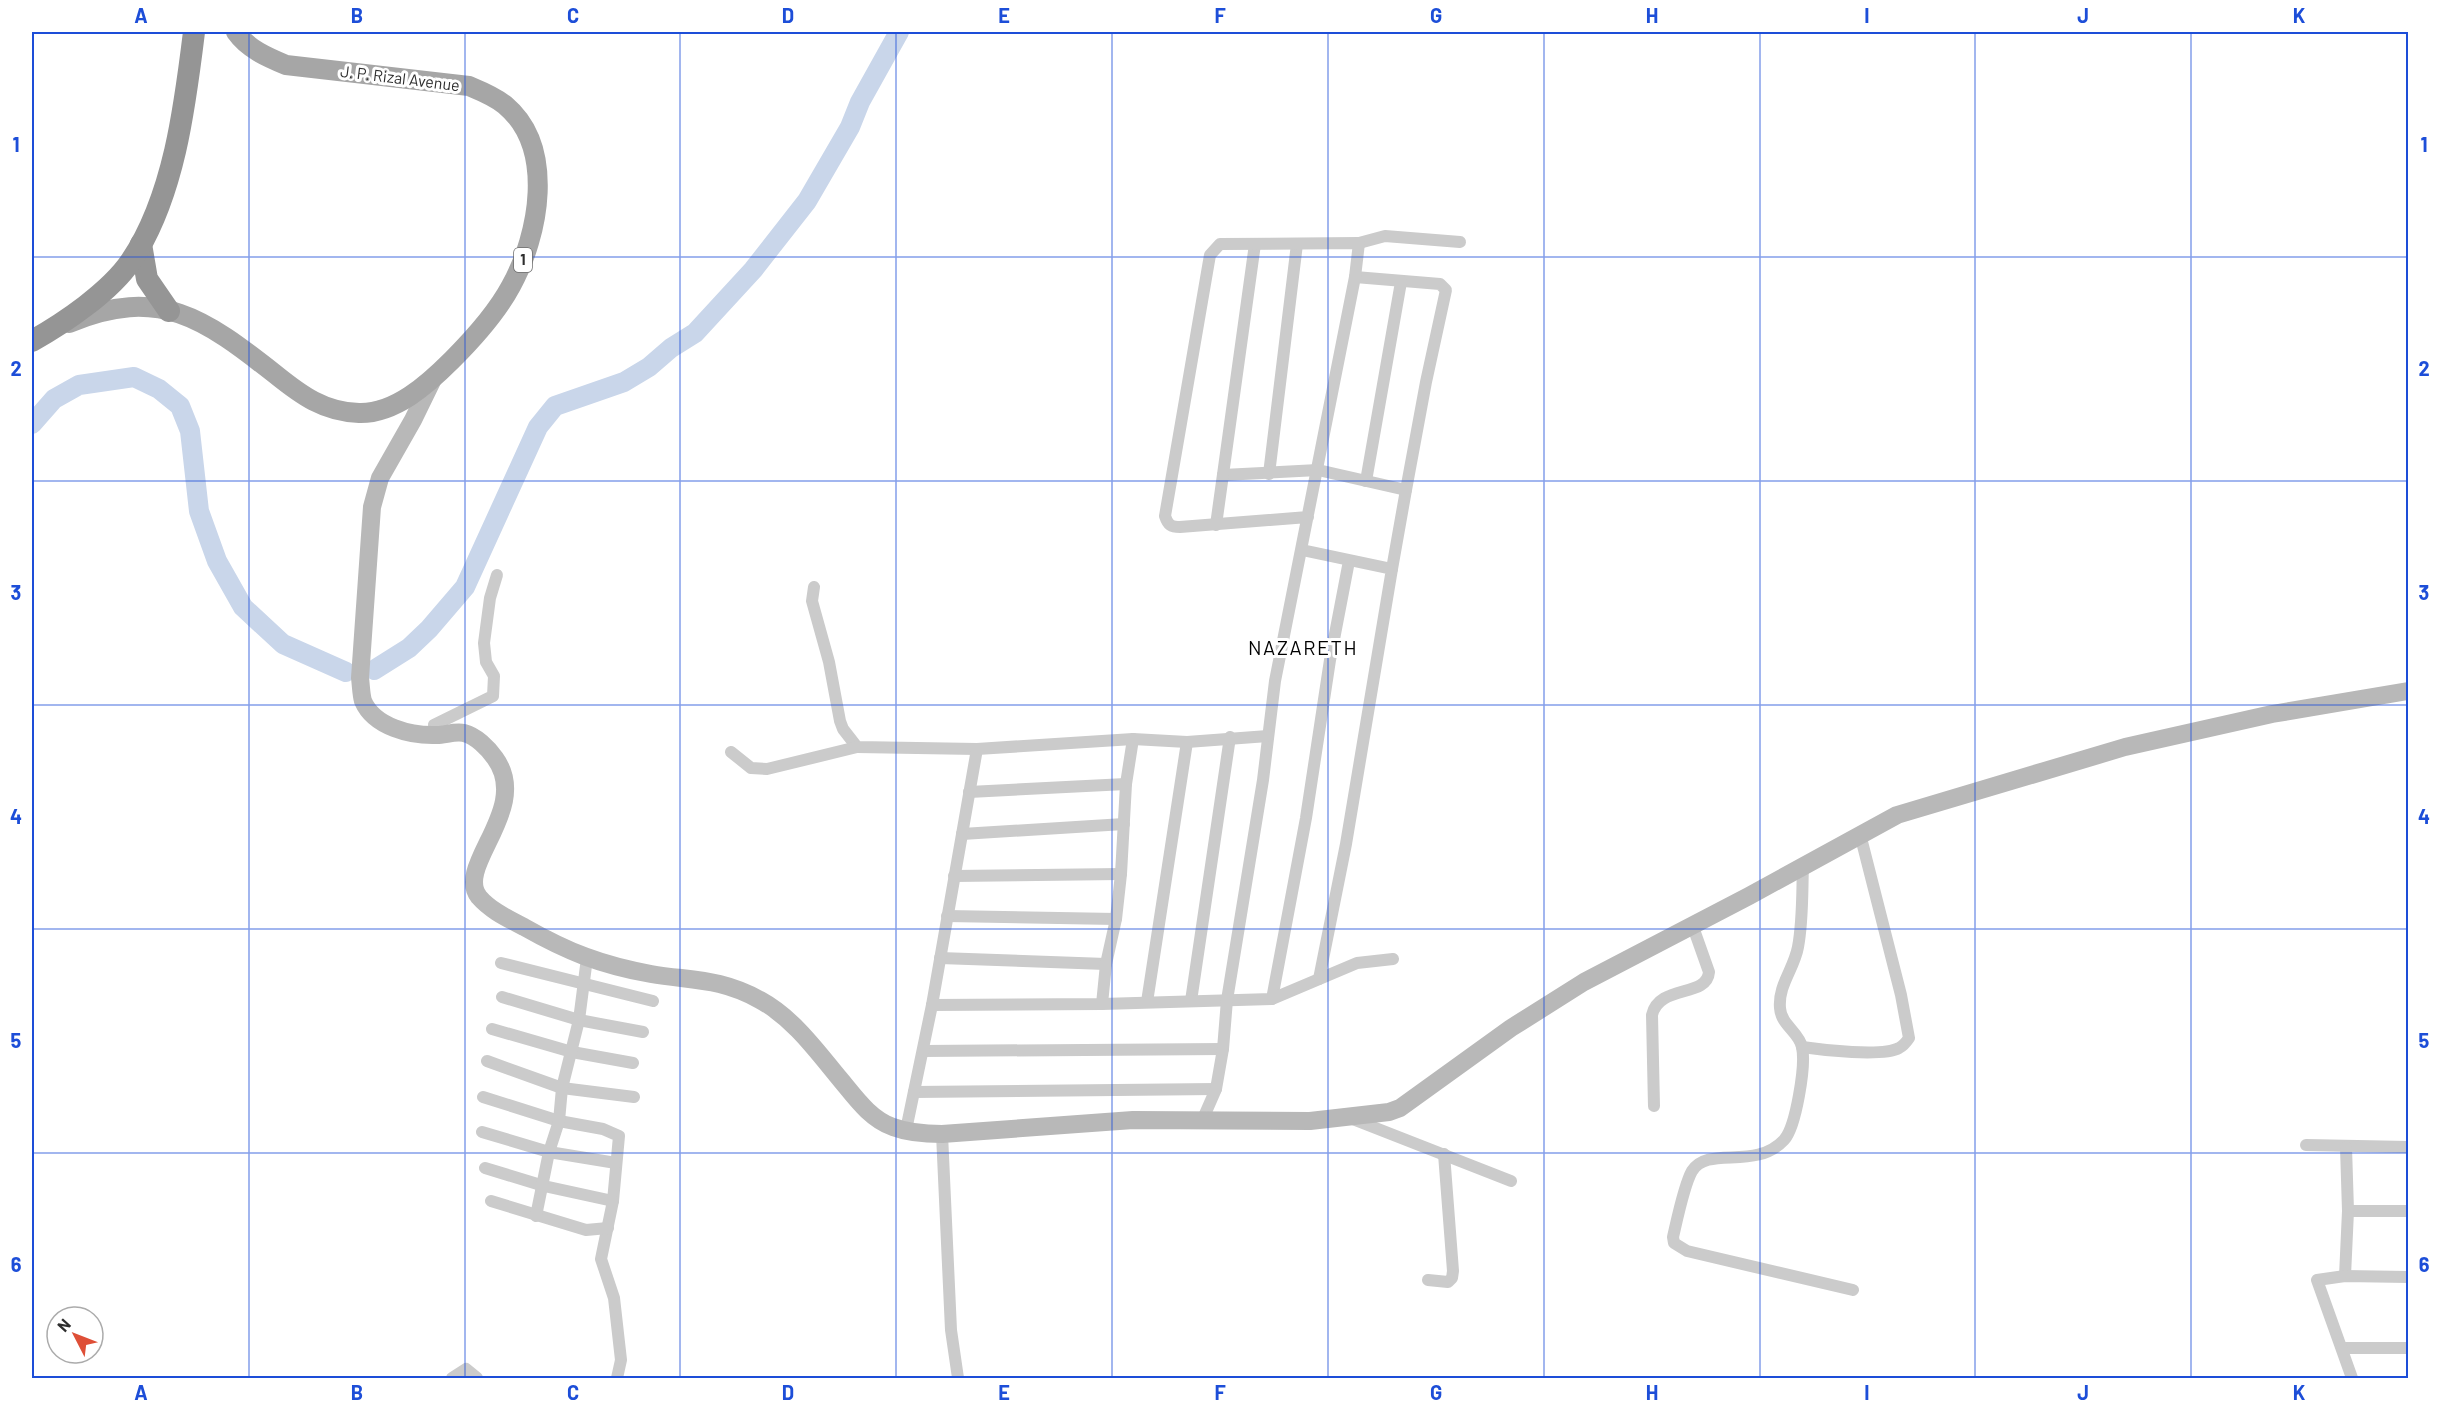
<svg xmlns="http://www.w3.org/2000/svg" width="2440" height="1410" viewBox="0 0 2440 1410" font-family="Barlow,sans-serif">
<style>
.lines{fill:none;stroke-linecap:round;stroke-linejoin:round}
.river{stroke:#c9d6ea;stroke-width:20}
.street{stroke:#cbcbcb;stroke-width:12}
.secondary{stroke:#b8b8b8;stroke-width:18}
.primary{stroke:#a6a6a6;stroke-width:20}
.highway{stroke:#959595;stroke-width:22}
.grid{fill:none;stroke:#1d4ed8;stroke-width:1.5;stroke-opacity:0.55}
.labels{text-anchor:middle;stroke-width:6;stroke-linejoin:round;paint-order:stroke}
.shield{fill:#fff;stroke:#6d6d6d;stroke-width:1.5}
.shield-label{font-size:15px;font-weight:bold;fill:#2e2e2e}
.street-label{font-size:16px;fill:#2e2e2e;stroke:#fff}
.quarter-label{font-size:20px;letter-spacing:1.5px;fill:#000;stroke:#fff}
.neatline{fill:none;stroke:#1d4ed8;stroke-width:2}
.grid-label{font-size:20px;text-anchor:middle;font-weight:bold;fill:#1d4ed8}
</style>
<rect width="100%" height="100%" fill="#fff"/>
<g class="lines">
<g class="river">
<polyline points="32,424 54,399 79,385 134,377 159,389 180,406 190,431 199,511 217,561 243,607 283,644 346,672"/>
<polyline points="374,670 409,648 429,629 465,587 538,427 555,406 624,382 649,367 671,348 695,333 753,270 807,201 850,127 860,102 899,32"/>
</g>
<g class="street">
<polyline points="1359,243 1385,236 1460,242"/>
<polyline points="1355,277 1440,284 1446,290 1426,382 1406,490"/>
<polyline points="1269,474 1297,244"/>
<polyline points="1223,475 1318,470 1406,490 1392,569"/>
<polyline points="1366,481 1401,282"/>
<polyline points="1216,525 1255,244"/>
<polyline points="1302,550 1392,569 1346,844 1319,979"/>
<polyline points="814,587 812,601 829,662 840,721 843,729 857,747 977,749"/>
<polyline points="435,735 434,725 493,696 494,676 486,662 484,643 490,598 497,575"/>
<polyline points="731,752 751,768 767,769 857,747"/>
<polyline points="969,792 1126,784"/>
<polyline points="962,834 1124,824"/>
<path d="M1803,865C1802,892 1803,921 1798,947C1794,969 1778,985 1780,1008C1781,1025 1799,1032 1802,1047C1806,1065 1796,1127 1784,1140C1755,1171 1708,1145 1692,1171C1684,1185 1677,1220 1673,1237L1674,1243L1687,1251L1853,1290"/>
<polyline points="954,876 1121,874"/>
<polyline points="947,916 1116,919"/>
<polyline points="940,958 1106,964"/>
<polyline points="501,963 653,1001"/>
<polyline points="502,997 579,1020 643,1032"/>
<polyline points="1272,999 1306,818 1330,660 1349,561"/>
<polyline points="1191,1001 1230,737"/>
<polyline points="1147,1002 1187,742"/>
<polyline points="1102,1004 1106,964 1116,919 1121,874 1126,784 1133,739"/>
<polyline points="932,1005 1102,1004 1272,999 1357,963 1393,959"/>
<polyline points="492,1029 572,1052 633,1063"/>
<path d="M1802,1047C1822,1050 1883,1057 1899,1048C1903,1046 1907,1041 1909,1038L1901,995L1860,834"/>
<polyline points="923,1051 1223,1049"/>
<polyline points="487,1061 562,1088 634,1097"/>
<polyline points="914,1092 1216,1089"/>
<polyline points="483,1097 559,1121 603,1129 619,1136 613,1201 601,1259 614,1298 621,1360 617,1378"/>
<path d="M1654,1106L1652,1015C1659,984 1707,998 1709,972L1692,924"/>
<polyline points="1350,1118 1511,1181"/>
<path d="M1202,1121L1216,1089L1223,1049L1227,1000L1263,780L1275,681L1355,277L1359,243L1220,244L1210,255L1165,516C1168,525 1171,527 1180,527L1308,517"/>
<polyline points="906,1130 932,1005 977,749 1133,739 1187,742 1268,736"/>
<polyline points="482,1132 549,1152 616,1163"/>
<polyline points="942,1134 951,1330 958,1378"/>
<polyline points="2306,1145 2408,1147"/>
<polyline points="485,1168 544,1186 613,1201"/>
<polyline points="491,1201 586,1230 608,1228"/>
<polyline points="2348,1211 2408,1211"/>
<polyline points="536,1216 549,1152 559,1121 562,1088 579,1020 587,958"/>
<polyline points="2345,1276 2348,1211 2346,1147"/>
<polyline points="1428,1280 1448,1282 1452,1278 1453,1271 1444,1154"/>
<polyline points="2342,1348 2408,1348"/>
<polyline points="452,1378 466,1369 477,1378"/>
<polyline points="2352,1378 2317,1280 2345,1276 2408,1277"/>
</g>
<path class="secondary" d="M433,379L413,420L380,478L372,507L360,678C361,685 361,694 363,701C374,727 411,736 437,735C445,735 455,731 464,733C476,736 488,748 495,758C532,809 454,866 479,897C491,911 509,919 524,927C568,952 601,965 651,974C693,981 720,978 760,1000C793,1018 816,1050 840,1079C855,1097 870,1119 893,1127C909,1133 926,1134 942,1134L1133,1120L1310,1121L1389,1112L1400,1108L1511,1028L1584,982L1749,896L1897,815L2125,747L2272,714L2408,691"/>
<path class="primary" d="M69,323C159,285 205,319 275,374C301,395 324,412 359,413C395,414 428,384 452,360C474,338 496,314 511,286C539,235 556,148 505,105C494,96 481,91 469,86L286,65C267,57 248,49 236,32"/>
<g class="highway">
<polyline points="141,244 147,279 169,311"/>
<path d="M32,341C64,323 110,292 131,261C174,197 185,106 194,32"/>
</g>
</g>
<path class="grid" d="M249,32V1378M465,32V1378M680,32V1378M896,32V1378M1112,32V1378M1328,32V1378M1544,32V1378M1760,32V1378M1975,32V1378M2191,32V1378M32,257H2408M32,481H2408M32,705H2408M32,929H2408M32,1153H2408"/>
<g class="labels">
<rect class="shield" x="514" y="248" width="18" height="24" rx="4.5"/>
<g class="shield-label">
<text x="523" y="265">1</text>
</g>
<g class="street-label">
<text transform="translate(400 78) rotate(7)" y="6">J. P. Rizal Avenue</text>
</g>
<g class="quarter-label">
<text x="1303" y="655">NAZARETH</text>
</g>
</g>
<rect width="2440" height="1410" fill="none" stroke="#ffffff" stroke-width="66"/>
<g transform="translate(75 1335) rotate(312)"><circle r="28" fill="#ffffff" stroke="#ababab" stroke-width="1.5"/>
<path d="M0-4.5L10 22L0 15L-10 22Z" fill="#de4f37"/>
<text y="-9" font-size="16" font-weight="bold" text-anchor="middle" fill="#2e2e2e">N</text>
</g>
<rect x="33" y="33" width="2374" height="1344" class="neatline"/>
<g class="grid-label">
<text x="141" y="23">A</text>
<text x="357" y="23">B</text>
<text x="573" y="23">C</text>
<text x="788" y="23">D</text>
<text x="1004" y="23">E</text>
<text x="1220" y="23">F</text>
<text x="1436" y="23">G</text>
<text x="1652" y="23">H</text>
<text x="1867" y="23">I</text>
<text x="2083" y="23">J</text>
<text x="2299" y="23">K</text>
<text x="16" y="152">1</text>
<text x="2424" y="152">1</text>
<text x="16" y="376">2</text>
<text x="2424" y="376">2</text>
<text x="16" y="600">3</text>
<text x="2424" y="600">3</text>
<text x="16" y="824">4</text>
<text x="2424" y="824">4</text>
<text x="16" y="1048">5</text>
<text x="2424" y="1048">5</text>
<text x="16" y="1272">6</text>
<text x="2424" y="1272">6</text>
<text x="141" y="1400">A</text>
<text x="357" y="1400">B</text>
<text x="573" y="1400">C</text>
<text x="788" y="1400">D</text>
<text x="1004" y="1400">E</text>
<text x="1220" y="1400">F</text>
<text x="1436" y="1400">G</text>
<text x="1652" y="1400">H</text>
<text x="1867" y="1400">I</text>
<text x="2083" y="1400">J</text>
<text x="2299" y="1400">K</text>
</g>
</svg>
